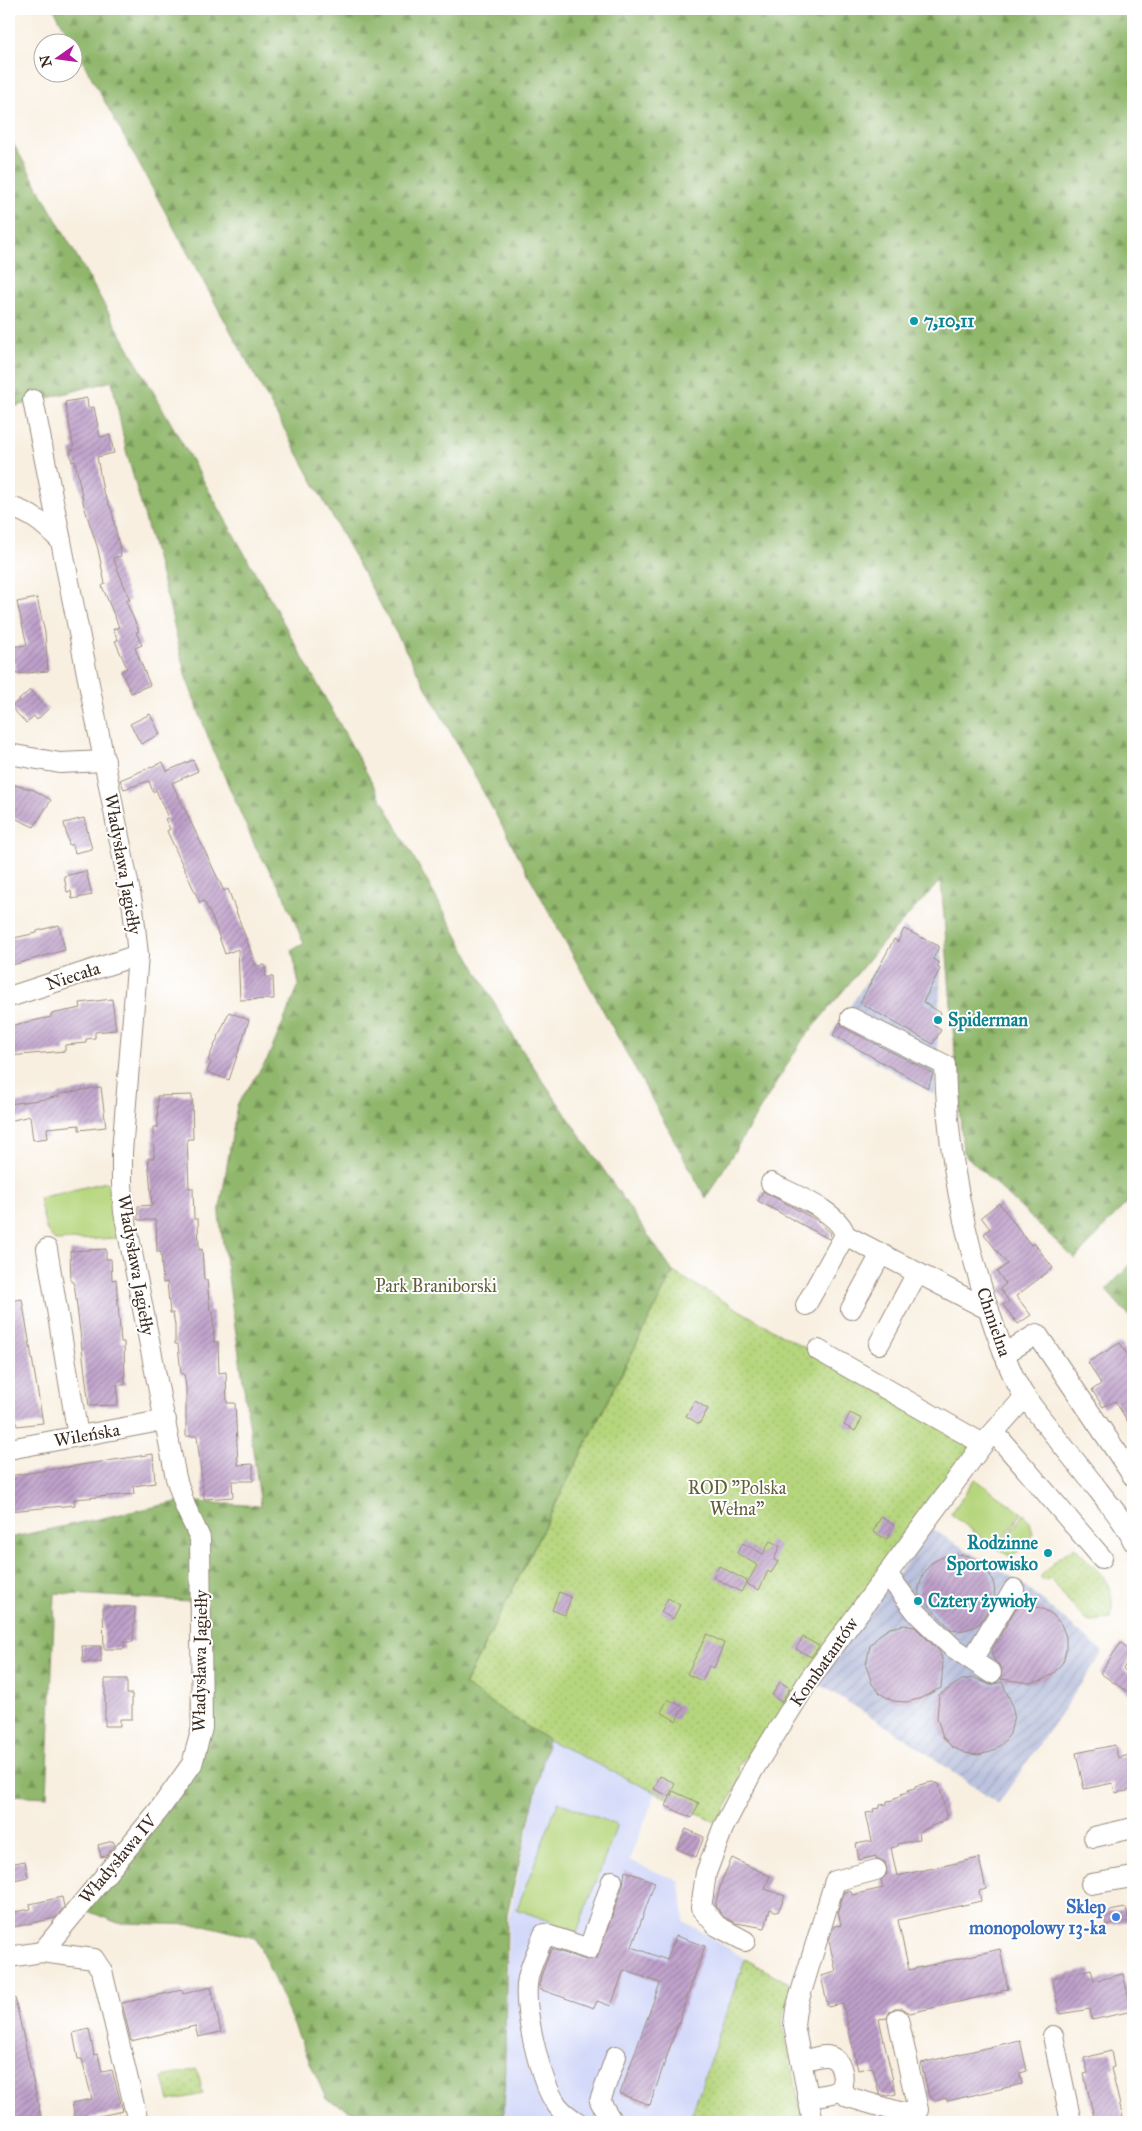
<svg xmlns="http://www.w3.org/2000/svg" width="1142" height="2131" viewBox="0 0 1142 2131" font-family="'IM FELL Great Primer',serif">
<style>
.built{fill:#d3d9f9}
.industrial{fill:url(#industrial-furrows)}
.green{fill:url(#green-dots);stroke:#78804e}
.forest{fill:url(#forest-firs);stroke:#667045}
.pitch{fill:#b6d67d;stroke:#78804e}
.building{fill:url(#building-hatch)}
.lines{fill:none;stroke-linecap:round;stroke-linejoin:round}
.minor-casing{stroke:#9a8c7f;stroke-width:22}
.minor{stroke:#fff;stroke-width:20}
.culture-dot{fill:#0f9aa8;stroke:#fff;stroke-width:2}
.shop-dot{fill:#3f7fe0;stroke:#fff;stroke-width:2}
.labels{text-anchor:middle;stroke-width:4;stroke-linejoin:round;paint-order:stroke}
.culture-label{font-size:18px;font-weight:bold;fill:#0d838f;stroke:#fff;text-anchor:start}
.street-label{font-size:18px;fill:#3b2a1e;stroke:#fff}
.park-label{font-size:18px;fill:#605e3a;stroke:#fff}
.shop-label{font-size:18px;font-weight:bold;fill:#366cbe;stroke:#fff;text-anchor:end}
</style>
<defs>
<pattern id="industrial-furrows" width="10" height="10" patternUnits="userSpaceOnUse" patternTransform="scale(1.25)"><rect width="10" height="10" fill="#bcc3de"/><path d="M-1 1l2-2M0 10L10 0M9 11l2-2" fill="none" stroke="#a2a8be"/></pattern>
<pattern id="green-dots" width="8" height="8" patternUnits="userSpaceOnUse" patternTransform="scale(1.25)"><rect width="8" height="8" fill="#b6d67d"/><path d="M2 2h.1M6 6h.1" fill="none" stroke="#9db86c" stroke-width="1.8" stroke-linecap="round"/></pattern>
<pattern id="forest-firs" width="22" height="20" patternUnits="userSpaceOnUse" patternTransform="scale(1.25)"><rect width="22" height="20" fill="#90b76c"/><path d="M5 1l3.5 6h-7zM16 11l3.5 6h-7z" fill="#779558"/></pattern>
<pattern id="building-hatch" width="6" height="6" patternUnits="userSpaceOnUse" patternTransform="scale(1.25)"><rect width="6" height="6" fill="#bea0ca"/><path d="M-1 1l2-2M0 6l6-6M5 7l2-2" fill="none" stroke="#9c83a3"/></pattern>
</defs>
<rect width="100%" height="100%" fill="#fff"/>
<filter id="ink" filterUnits="userSpaceOnUse"><feTurbulence type="fractalNoise" baseFrequency=".02" numOctaves="2"/><feDisplacementMap in="SourceGraphic" scale="10" xChannelSelector="R" yChannelSelector="G"/><feConvolveMatrix kernelMatrix="1 2 1 2 8 2 1 2 1" color-interpolation-filters="sRGB"/></filter>
<filter id="wash" filterUnits="userSpaceOnUse"><feTurbulence type="fractalNoise" baseFrequency=".0096" numOctaves="4" result="noise"/><feDisplacementMap in="SourceGraphic" scale="20" xChannelSelector="R" yChannelSelector="G"/><feGaussianBlur stdDeviation="1.12" result="paint"/><feColorMatrix in="noise" values="0 0 0 0 0 0 0 0 0 0 0 0 0 0 0 0 0 1.4 0 .05"/><feComposite in="paint" operator="in"/></filter>
<g filter="url(#wash)">
<rect width="100%" height="100%" fill="#f8efe0"/>
<polygon class="built" points="548,1740 656,1793 629,1860 680,1882 684,1921 745,1959 689,2122 504,2122 509,1917"/>
<g class="industrial">
<polygon points="903,927 942,949 935,1095 830,1036"/>
<polygon points="932,1529 1020,1582 1103,1652 998,1804 908,1740 816,1682"/>
</g>
<g class="green">
<polygon points="673,1272 973,1445 755,1754 744,1757 738,1767 742,1776 718,1823 548,1740 464,1686"/>
<path d="M1075,1547C1099,1575 1117,1579 1111,1619L1089,1621L1081,1616L1050,1579L1046,1581L1040,1577L1058,1558Z"/>
<polygon points="745,1959 794,1986 782,2021 803,2122 689,2122"/>
<polygon points="197,2069 203,2094 169,2101 163,2077"/>
</g>
<g class="forest">
<polygon points="54,9 1133,9 1133,1196 1075,1259 963,1153 941,880 879,947 801,1042 706,1198"/>
<polygon points="9,136 274,606 514,1038 673,1272 464,1685 548,1740 507,1914 504,2122 375,2122 326,2099 256,1938 204,1925 118,1923 85,1910 190,1752 196,1677 190,1601 55,1593 47,1797 9,1795 9,1538 182,1501 261,1506 219,1215 237,1105 268,1058 299,985 292,949 304,944 283,893 255,846 213,750 186,677 170,608 126,450 112,381 9,408"/>
<polygon points="1133,1262 1133,1321 1106,1290"/>
</g>
<g class="pitch">
<polygon points="106,1182 112,1186 119,1238 55,1241 46,1229 39,1198"/>
<polygon points="975,1479 1022,1513 995,1548 951,1514"/>
<polygon points="1024,1514 1030,1522 1033,1534 1019,1551 1010,1556 997,1549"/>
<polygon points="558,1802 617,1825 577,1932 517,1909"/>
</g>
<g id="blocks">
<g class="building">
<polygon points="87,398 88,408 94,407 100,437 110,435 114,453 97,457 103,491 112,511 121,556 113,558 130,600 126,601 139,631 136,632 142,645 135,648 150,685 131,693 121,671 127,668 115,641 118,640 113,629 119,627 102,586 105,584 98,549 84,506 75,461 72,462 70,450 74,449 65,402"/>
<polygon points="37,598 45,633 48,671 16,674 15,663 11,663 9,647 27,645 17,602"/>
<polygon points="30,690 48,709 37,720 34,716 26,723 11,707"/>
<polygon points="150,714 160,734 141,744 130,724"/>
<polygon points="193,760 198,771 172,783 224,891 228,889 256,966 265,965 266,977 273,977 274,999 240,1000 238,949 225,954 214,922 204,901 200,903 167,831 170,829 165,819 168,818 156,790 153,792 149,781 124,789 120,780 163,762 167,771"/>
<polygon points="15,785 34,790 51,800 34,827 10,816 14,808 9,807"/>
<polygon points="84,818 92,849 75,853 73,845 69,845 64,823"/>
<polygon points="86,871 92,895 72,899 71,891 67,892 64,876"/>
<polygon points="59,925 65,950 9,966 9,939 37,933 37,931"/>
<polygon points="904,929 939,946 933,959 939,963 937,967 940,969 923,1002 941,1013 934,1026 941,1030 933,1044 860,1003 894,939 898,942"/>
<polygon points="112,999 116,1030 95,1032 95,1038 86,1039 86,1043 65,1045 65,1051 9,1056 9,1026 51,1017 51,1014 81,1008 80,1003"/>
<polygon points="229,1012 249,1020 229,1080 207,1072 211,1062 208,1060"/>
<polygon points="840,1022 846,1029 933,1073 928,1088 833,1035"/>
<polygon points="101,1087 106,1127 79,1130 79,1125 47,1128 48,1138 33,1140 30,1116 9,1121 9,1104 46,1099 59,1096 59,1094"/>
<polygon points="192,1095 193,1139 187,1139 189,1188 193,1188 194,1219 198,1219 199,1250 202,1249 204,1280 207,1280 210,1311 213,1311 214,1342 218,1342 219,1373 226,1372 227,1403 235,1403 238,1465 253,1464 253,1481 232,1481 233,1497 204,1499 197,1436 186,1436 186,1387 184,1374 181,1374 178,1344 175,1344 175,1325 173,1313 170,1313 167,1282 163,1283 161,1252 157,1252 156,1220 138,1220 138,1206 152,1205 148,1158 154,1158 153,1127 158,1127 157,1096"/>
<polygon points="763,1191 818,1221 831,1233 829,1239 758,1201"/>
<polygon points="999,1203 1031,1245 1034,1243 1053,1268 1016,1296 1031,1315 1018,1324 1003,1305 1009,1301 1000,1289 1006,1284 997,1272 1007,1264 984,1234 990,1229 981,1217"/>
<polygon points="106,1249 106,1259 111,1259 112,1280 116,1279 121,1342 124,1342 125,1385 117,1385 118,1405 89,1406 74,1282 71,1282 70,1251"/>
<polygon points="22,1299 43,1423 17,1426 9,1380 9,1301"/>
<polygon points="1120,1343 1133,1364 1133,1430 1115,1401 1103,1407 1092,1390 1101,1384 1088,1362"/>
<polygon points="695,1401 708,1409 699,1424 686,1416"/>
<polygon points="850,1413 862,1419 855,1431 844,1425"/>
<polygon points="153,1454 155,1483 133,1486 134,1494 74,1499 75,1505 9,1511 9,1476"/>
<polygon points="881,1517 894,1525 887,1539 873,1532"/>
<polygon points="770,1541 780,1546 774,1560 778,1562 771,1573 768,1571 759,1590 747,1584 757,1565 737,1553 743,1543 763,1554"/>
<polygon points="956,1554 969,1556 980,1562 989,1572 994,1585 995,1598 980,1623 972,1628 959,1631 952,1630 919,1596 919,1587 923,1575 931,1563 943,1557"/>
<polygon points="719,1566 747,1581 741,1592 713,1577"/>
<polygon points="559,1592 571,1597 565,1615 552,1610"/>
<polygon points="668,1598 680,1605 673,1619 661,1612"/>
<polygon points="1028,1606 1041,1608 1052,1614 1061,1624 1066,1637 1066,1650 1063,1662 1054,1673 1043,1680 1030,1683 1001,1679 1002,1668 994,1660 991,1652 1016,1608"/>
<polygon points="103,1607 135,1607 133,1642 124,1642 124,1649 104,1649"/>
<polygon points="904,1625 915,1627 940,1652 943,1663 941,1688 919,1699 906,1702 893,1701 881,1694 872,1684 866,1665 870,1646 879,1635 890,1628"/>
<polygon points="707,1634 724,1643 714,1668 709,1666 702,1681 687,1674"/>
<polygon points="803,1637 819,1646 811,1657 796,1649"/>
<polygon points="1121,1643 1133,1652 1123,1669 1133,1677 1133,1696 1100,1673"/>
<polygon points="82,1646 101,1646 101,1662 83,1662"/>
<polygon points="975,1678 990,1685 1002,1682 1011,1702 1014,1715 1010,1734 1002,1744 991,1752 978,1755 965,1753 952,1747 943,1737 937,1718 939,1695 962,1680"/>
<polygon points="105,1679 127,1679 127,1694 132,1694 132,1719 120,1719 120,1726 105,1726"/>
<polygon points="780,1682 790,1688 781,1702 772,1695"/>
<polygon points="668,1699 683,1707 676,1721 661,1712"/>
<polygon points="1115,1745 1118,1758 1133,1754 1133,1790 1115,1793 1113,1783 1084,1789 1076,1753"/>
<polygon points="660,1776 675,1783 669,1796 654,1789"/>
<polygon points="932,1782 939,1784 947,1819 919,1832 920,1839 898,1844 898,1846 891,1848 897,1876 979,1858 986,1889 979,1891 981,1901 898,1920 909,1970 1000,1949 1008,1989 1001,1990 1002,1992 910,2013 902,2008 895,2008 890,2011 887,2018 879,2019 896,2094 888,2096 879,2094 873,2067 858,2070 843,2004 828,2007 821,1976 836,1972 829,1941 834,1926 841,1925 838,1911 844,1892 850,1890 852,1895 883,1888 881,1880 887,1874 885,1862 876,1858 876,1856 859,1860 856,1844 872,1841 866,1813 874,1812 873,1809 880,1808 880,1805 887,1804 887,1801 894,1800 894,1798 901,1796 901,1794 908,1792 908,1790 915,1788 915,1786"/>
<polygon points="673,1791 699,1803 692,1818 666,1806"/>
<polygon points="686,1829 704,1837 696,1857 677,1849"/>
<polygon points="113,1841 115,1845 106,1856 101,1857 98,1845"/>
<polygon points="732,1858 770,1876 765,1889 785,1896 778,1912 770,1909 765,1928 736,1923 724,1917 715,1906 722,1880"/>
<polygon points="25,1861 28,1877 9,1881 9,1864"/>
<polygon points="625,1871 655,1882 632,1947 667,1960 676,1936 705,1946 650,2105 620,2094 660,1983 624,1970 611,2006 597,2001 594,2008 539,1989 541,1976 551,1949 586,1960 597,1958 623,1885"/>
<polygon points="62,1897 64,1907 55,1918 9,1928 9,1913 31,1909 30,1904"/>
<polygon points="1126,1908 1129,1921 1106,1925 1103,1912"/>
<polygon points="1091,1969 1094,1981 1123,1974 1132,2011 1092,2020 1090,2009 1060,2014 1052,1978"/>
<polygon points="211,1987 221,2032 198,2037 195,2026 131,2041 122,2003 182,1990 183,1994"/>
<polygon points="9,1998 15,1998 42,2122 15,2122 9,2094"/>
<polygon points="89,2029 94,2055 98,2054 102,2072 112,2070 123,2111 90,2118 91,2122 76,2122 72,2103 92,2099 82,2059 78,2059 73,2033"/>
<polygon points="1020,2040 1027,2071 1020,2073 1022,2084 947,2101 946,2098 935,2101 929,2096 921,2063"/>
<polygon points="1111,2051 1114,2067 1111,2068 1124,2122 1099,2122 1097,2116 1094,2117 1084,2074 1088,2073 1084,2058"/>
</g>
</g>
</g>
<g filter="url(#ink)">
<use href="#blocks" fill-opacity="0" stroke="#9a8c7f" stroke-width="1"/>
<g class="lines">
<g class="minor-casing">
<g id="minor">
<polyline points="33,400 61,541"/>
<path d="M9,507C31,512 45,525 61,541L133,908L138,955L122,1152V1184L124,1212L176,1478L185,1506L200,1538L202,1728L192,1764L159,1810L42,1952"/>
<polyline points="9,754 60,763 105,761"/>
<polyline points="9,997 138,955"/>
<path d="M851,1018L945,1065C947,1154 966,1246 995,1329C1004,1352 1012,1379 1026,1398C1049,1430 1075,1460 1099,1491C1111,1507 1126,1523 1133,1541"/>
<path d="M771,1183C792,1194 840,1212 845,1235"/>
<polyline points="47,1249 78,1436"/>
<polyline points="806,1305 845,1235 989,1310"/>
<polyline points="851,1309 881,1254"/>
<polyline points="879,1344 917,1273"/>
<polyline points="818,1350 983,1444"/>
<polyline points="1004,1354 1037,1334 1133,1476"/>
<polyline points="994,1432 1102,1558"/>
<polyline points="9,1449 166,1420"/>
<polyline points="887,1574 917,1613 951,1646 991,1673"/>
<polyline points="972,1660 1014,1589"/>
<polyline points="1094,1837 1133,1828"/>
<polyline points="1091,1884 1133,1877"/>
<polyline points="745,1941 717,1926 701,1908 706,1873 723,1828 753,1770 809,1680 983,1444 1025,1397"/>
<polyline points="9,1957 42,1952 94,1959 102,1971 138,2122"/>
<polyline points="1053,2036 1071,2122"/>
<path d="M802,2061C809,2060 817,2056 825,2056C842,2056 846,2077 840,2089L833,2093L808,2098"/>
<polyline points="840,2089 848,2097 903,2113 918,2110 898,2019"/>
<path d="M577,2122C569,2117 562,2112 557,2105C540,2082 522,2006 528,1978C531,1963 539,1949 544,1934L589,1949L612,1881"/>
<polyline points="612,2122 600,2101 616,2056"/>
<polyline points="813,2122 794,2025 796,2009 835,1881 876,1870"/>
</g>
</g>
<use href="#minor" class="minor"/>
</g>
</g>
<g class="culture-dot">
<circle cx="914" cy="321" r="5"/>
<circle cx="938" cy="1020" r="5"/>
<circle cx="1048" cy="1553" r="5"/>
<circle cx="918" cy="1601" r="5"/>
</g>
<circle class="shop-dot" cx="1116" cy="1917" r="5"/>
<g class="labels">
<g class="culture-label">
<text x="924" y="327">7,10,11</text>
<text x="948" y="1026">Spiderman</text>
<text x="1038" y="1549" text-anchor="end">Rodzinne<tspan x="1038" dy="21">Sportowisko</tspan></text>
<text x="928" y="1607">Cztery żywioły</text>
</g>
<g class="street-label">
<text transform="translate(123 864) rotate(80)" y="6">Władysława Jagiełły</text>
<text transform="translate(73 976) rotate(-18)" y="6">Niecała</text>
<text transform="translate(136 1265) rotate(80)" y="6">Władysława Jagiełły</text>
<text transform="translate(994 1322) rotate(71)" y="6">Chmielna</text>
<text transform="translate(87 1435) rotate(-10)" y="6">Wileńska</text>
<text transform="translate(200 1661) rotate(-89)" y="6">Władysława Jagiełły</text>
<text transform="translate(824 1662) rotate(-55)" y="6">Kombatantów</text>
<text transform="translate(118 1859) rotate(-50)" y="6">Władysława IV</text>
</g>
<g class="park-label">
<text x="436" y="1292">Park Braniborski</text>
<text x="737" y="1494">ROD "Polska<tspan x="737" dy="21">Wełna"</tspan></text>
</g>
<g class="shop-label">
<text x="1106" y="1913">Sklep<tspan x="1106" dy="21">monopolowy 13-ka</tspan></text>
</g>
</g>
<rect width="1142" height="2131" fill="none" stroke="#fff" stroke-width="30"/>
<g transform="translate(58 58) rotate(256)"><circle r="24" fill="#ffffff" stroke="#b1aaa5"/>
<path d="M0-4L9 19L0 12L-9 19Z" fill="#b5179e"/>
<text y="-8" font-size="14" font-weight="bold" text-anchor="middle" fill="#3b2a1e">N</text>
</g>
</svg>
